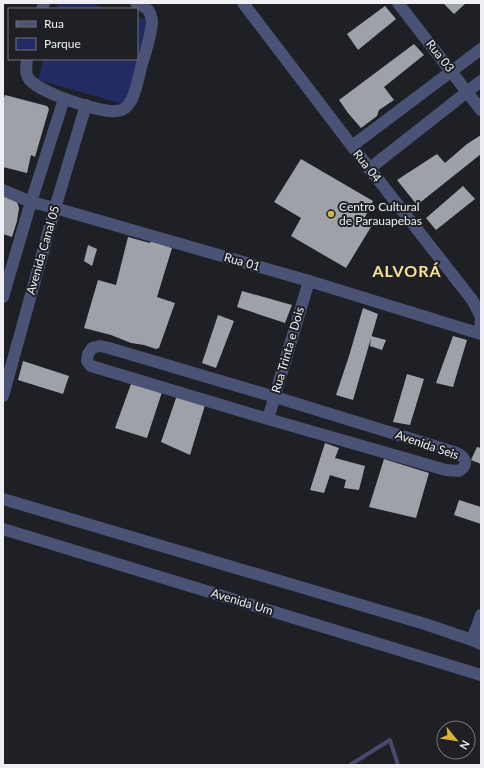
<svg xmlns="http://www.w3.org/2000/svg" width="484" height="768" viewBox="0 0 484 768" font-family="Lato,sans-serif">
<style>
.green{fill:#232b65}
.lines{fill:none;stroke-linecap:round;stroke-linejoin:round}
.stream{stroke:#4b486d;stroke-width:4}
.building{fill:#9fa1a9}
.minor{stroke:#4a5275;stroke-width:12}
.poi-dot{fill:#d7b434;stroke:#1e2026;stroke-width:1.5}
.labels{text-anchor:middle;stroke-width:4;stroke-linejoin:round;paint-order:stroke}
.street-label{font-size:12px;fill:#edeff3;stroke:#1e2026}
.poi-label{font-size:12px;fill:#edeff3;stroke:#1e2026;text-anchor:start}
.district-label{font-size:16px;font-weight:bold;letter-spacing:1px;fill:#f9e294;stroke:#1e2026}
</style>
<rect width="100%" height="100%" fill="#1e2026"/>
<g class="green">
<polygon points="58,3 90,3 111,9 56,9"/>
<polygon points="137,17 149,20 127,105 38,80 44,59 137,59"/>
</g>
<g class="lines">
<polyline class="stream" points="350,765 390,740 398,765"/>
</g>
<g class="building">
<polygon points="443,3 464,3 465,4 454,14"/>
<polygon points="385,6 396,19 358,50 347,34"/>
<polygon points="414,44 424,55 384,87 394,100 379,110 377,116 361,128 348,113 339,100"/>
<polygon points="5,95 47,106 49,109 35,157 31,155 27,173 3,167 3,101"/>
<polygon points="481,135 481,154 417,205 397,180 437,154 445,163 467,144"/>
<polygon points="301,159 373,201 365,217 374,222 346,268 291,236 301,218 274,202"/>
<polygon points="463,186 475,199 436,230 426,218"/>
<polygon points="3,195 17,202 19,208 17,221 12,237 3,234"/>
<polygon points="128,237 150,243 151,241 172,248 157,297 175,303 159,348 156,349 144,345 131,343 111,335 84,328 98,280 116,285"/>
<polygon points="88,245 97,249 92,266 84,261"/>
<polygon points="242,291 292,305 285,323 237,307"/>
<polygon points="363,308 378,314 353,400 336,395 349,356"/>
<polygon points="218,315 234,321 216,368 202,363"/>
<polygon points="371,336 386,340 382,350 370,346"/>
<polygon points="453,336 467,340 453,387 436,383"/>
<polygon points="23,361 69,376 63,394 18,380"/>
<polygon points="407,374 424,379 410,425 393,422"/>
<polygon points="131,384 162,392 147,438 115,428"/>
<polygon points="177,395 205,405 190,455 161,442"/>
<polygon points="325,443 339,448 335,458 365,466 359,490 344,488 346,480 330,475 324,493 310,490"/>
<polygon points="477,447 481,448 481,464 471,460"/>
<polygon points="384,459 429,473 416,518 369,507"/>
<polygon points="459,500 481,507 481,524 454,515"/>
</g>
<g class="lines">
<g class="minor">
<polyline points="243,3 352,146 473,301 481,317 480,333"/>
<polyline points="398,3 481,110"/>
<polyline points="42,9 44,3"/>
<path d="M27,59C26,66 25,74 29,79C38,92 100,113 116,111C119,111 122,110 125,108C128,106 130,102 132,99C137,88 139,75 142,64C146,51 151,36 152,22C152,20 151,16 150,13C147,7 141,5 136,3"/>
<polyline points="352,146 481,49"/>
<polyline points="369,169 481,81"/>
<polyline points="3,190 31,202 55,208 309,281 481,334"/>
<polyline points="3,297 31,202 64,99"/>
<path d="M100,346L109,348L275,397L457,453C467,458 468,465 459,471L446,470L268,419L91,366L87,361L88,354L92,348Z"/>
<polyline points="3,396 55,208 86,105"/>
<polyline points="268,419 309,281"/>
<polyline points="3,499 425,624 472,640 481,644"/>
<polyline points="3,529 481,675"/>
<polyline points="472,640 481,615"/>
</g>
</g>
<circle class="poi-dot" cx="331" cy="214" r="4"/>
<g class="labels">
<g class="street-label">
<text transform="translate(440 56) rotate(52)" y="4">Rua 03</text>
<text transform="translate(367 166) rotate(52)" y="4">Rua 04</text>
<text transform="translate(43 250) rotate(-74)" y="4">Avenida Canal 05</text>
<text transform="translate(242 262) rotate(16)" y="4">Rua 01</text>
<text transform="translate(288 350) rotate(-74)" y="4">Rua Trinta e Dois</text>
<text transform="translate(427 445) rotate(19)" y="4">Avenida Seis</text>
<text transform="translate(242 602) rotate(17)" y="4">Avenida Um</text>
</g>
<g class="poi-label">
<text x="339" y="211">Centro Cultural<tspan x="339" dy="14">de Parauapebas</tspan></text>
</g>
<g class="district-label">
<text x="407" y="277">ALVORÁ</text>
</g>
</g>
<rect width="484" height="768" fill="none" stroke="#edeff3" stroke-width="8"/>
<rect x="8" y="8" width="130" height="52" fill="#1e2026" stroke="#717378"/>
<rect x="16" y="21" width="20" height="6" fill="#4a5275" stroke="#717378"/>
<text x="44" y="28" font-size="12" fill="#edeff3">Rua</text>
<rect x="16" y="38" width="20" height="12" fill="#232b65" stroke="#717378"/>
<text x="44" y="48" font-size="12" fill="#edeff3">Parque</text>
<g transform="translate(456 740) rotate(120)"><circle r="19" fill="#1e2026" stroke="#717378"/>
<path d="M0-3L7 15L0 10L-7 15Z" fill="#d7b434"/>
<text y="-6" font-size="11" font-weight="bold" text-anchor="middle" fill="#edeff3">N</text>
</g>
</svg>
